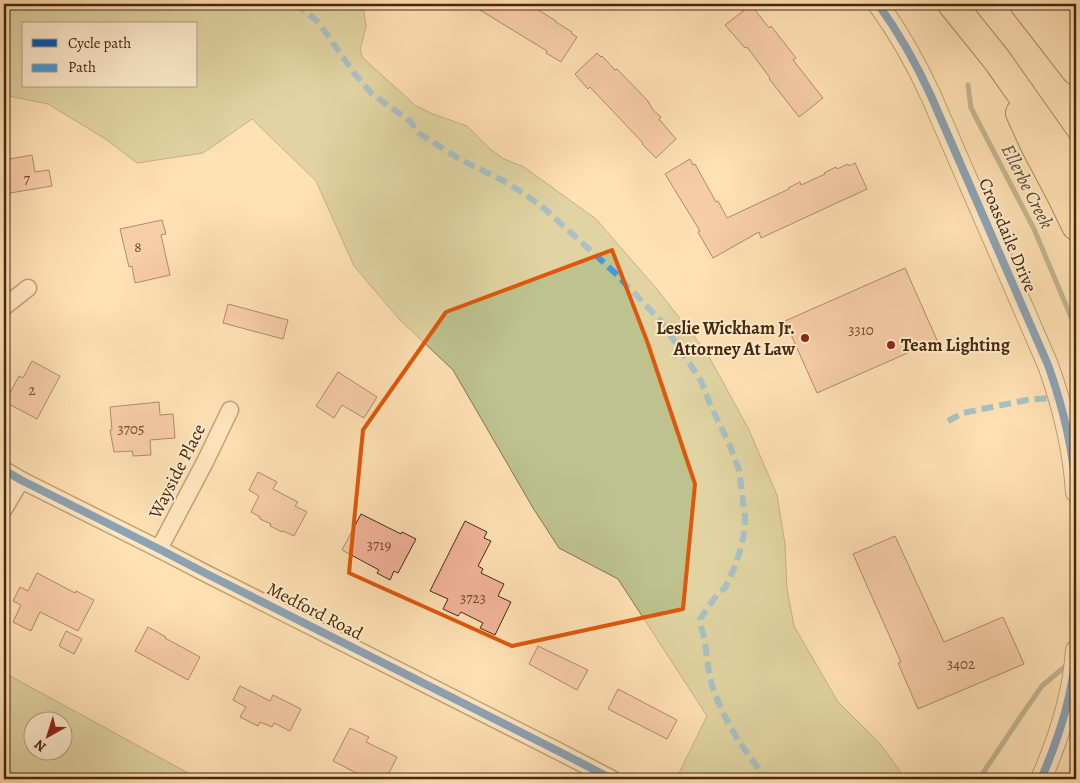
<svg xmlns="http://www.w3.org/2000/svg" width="1080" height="783" viewBox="0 0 1080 783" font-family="Alegreya,serif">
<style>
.green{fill:#bdc38f;stroke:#82764e;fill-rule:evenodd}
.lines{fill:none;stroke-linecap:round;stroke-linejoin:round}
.stream{stroke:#7c826d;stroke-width:5}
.building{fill:#f2b499;stroke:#46280e}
.minor-casing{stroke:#745637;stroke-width:19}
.tertiary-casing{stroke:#745637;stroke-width:22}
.motorway-casing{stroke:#46280e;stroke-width:30}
.minor{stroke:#ffecce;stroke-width:16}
.tertiary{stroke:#ffecce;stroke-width:20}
.motorway{stroke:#ffe1b3;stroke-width:28}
.quiet{stroke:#409cde;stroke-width:6;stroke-dasharray:12 6;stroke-linecap:butt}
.cycleway-casing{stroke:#ffecce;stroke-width:11}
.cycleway{stroke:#0057b8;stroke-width:8}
.marked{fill:none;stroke:#e0570c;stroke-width:4;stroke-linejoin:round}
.poi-dot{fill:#8f2418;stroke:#ffecce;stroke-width:2}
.labels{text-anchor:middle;stroke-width:4;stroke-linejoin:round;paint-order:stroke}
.number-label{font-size:15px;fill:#714b31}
.street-label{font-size:18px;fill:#46280e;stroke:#ffecce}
.poi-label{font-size:18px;font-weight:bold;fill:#46280e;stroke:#ffecce;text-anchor:end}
.water-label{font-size:19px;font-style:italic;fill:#5c4e36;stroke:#ffecce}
</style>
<rect width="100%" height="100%" fill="#ffe1b3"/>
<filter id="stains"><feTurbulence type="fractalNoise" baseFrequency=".004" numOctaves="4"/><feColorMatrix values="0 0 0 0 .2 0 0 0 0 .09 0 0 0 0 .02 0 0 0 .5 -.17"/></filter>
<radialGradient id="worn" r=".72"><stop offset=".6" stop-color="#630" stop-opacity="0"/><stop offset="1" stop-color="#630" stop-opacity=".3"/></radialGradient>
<g class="green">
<path d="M4,4H338L364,11L366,27L360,50L363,58L416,106L433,114L467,126L489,148L504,159L524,167L596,219L656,288L707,353L749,430L777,495L785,544L787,589L794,626L838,702L881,745L906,779H676L707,716L618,579L559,548L533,508L453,370L399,319L354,266L316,181L252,119L203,153L137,163L107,140L48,104L4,95ZM24,24H196V86H24Z"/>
<path d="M4,673L12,677L199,779H4ZM62,720V750H32V720Z"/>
</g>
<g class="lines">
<g class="stream">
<polyline points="968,85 971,108 1034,229 1076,329"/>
<polyline points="979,779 1023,713 1042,686 1068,664"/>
</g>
</g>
<g class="building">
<polygon points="470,4 529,4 556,21 556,22 572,32 571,33 577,37 561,62 546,53 547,51"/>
<polygon points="751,5 769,28 771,26 796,58 793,60 823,98 799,117 774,85 769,79 770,78 747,47 745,48 725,25"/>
<polygon points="597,53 601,57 602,56 615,70 617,69 647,100 653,110 661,117 659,119 676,139 656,158 642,144 643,143 590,87 588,89 575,74"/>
<polygon points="32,155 35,172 49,170 52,186 4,194 4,160"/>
<polygon points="690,159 693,165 695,164 716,202 718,201 727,218 789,189 788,188 800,182 801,185 825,174 824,173 836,167 837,169 848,164 849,166 855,163 867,189 761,238 759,232 713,258 698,232 700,231 665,174"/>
<polygon points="162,220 166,234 161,235 170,275 135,283 132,266 129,267 120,229"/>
<polygon points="905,268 937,340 817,393 785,321"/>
<polygon points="228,304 288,320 283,339 223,323"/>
<polygon points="32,361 60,376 37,419 5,402 19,376 23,378"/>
<polygon points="338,372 377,397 364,418 342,405 334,418 316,406"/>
<polygon points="159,402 160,415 173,414 175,438 150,440 151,455 133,456 132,451 114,452 110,430 112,430 110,407"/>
<polygon points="258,472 277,482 273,489 298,502 295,506 307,512 294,536 283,531 282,532 270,526 271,524 260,519 260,517 251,512 259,496 249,490"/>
<polygon points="361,514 401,534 402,532 416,539 398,573 394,571 390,580 377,573 379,570 342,550"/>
<polygon points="465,521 487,532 484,538 491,541 478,566 483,569 481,573 504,584 498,596 511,602 495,635 480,628 483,623 461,612 458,616 443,609 448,599 430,591"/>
<polygon points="895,536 944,642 1003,617 1024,664 918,709 898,663 901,662 853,554"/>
<polygon points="37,573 75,593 76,591 94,600 78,631 40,612 31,631 13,622 21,605 13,601 20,587 28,591"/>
<polygon points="148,627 166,637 165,638 200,657 188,680 135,651"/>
<polygon points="66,631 82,639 74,654 59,646"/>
<polygon points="538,646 588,670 577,690 529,664"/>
<polygon points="240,686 270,701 273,695 301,709 290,731 274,723 272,727 260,722 258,726 240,717 246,707 233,700"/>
<polygon points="618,689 677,720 667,739 608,709"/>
<polygon points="350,728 369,737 366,742 397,757 386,779 368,779 333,761"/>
</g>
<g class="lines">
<g class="minor-casing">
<g id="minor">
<polyline points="4,307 28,288"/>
<polyline points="4,470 21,480 159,549 207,574 560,752 612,779"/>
<polyline points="4,509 21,480"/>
<polyline points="159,549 205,462 230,410"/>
</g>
</g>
<g class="tertiary-casing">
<g id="tertiary">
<path d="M878,4C899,33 916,63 931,96L1048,365C1063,407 1073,447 1076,492"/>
<path d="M1041,779C1059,738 1073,695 1076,650"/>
</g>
</g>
<g class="motorway-casing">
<g id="motorway">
<polyline points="952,4 997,60 1076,172"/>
<polyline points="1024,4 1076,71"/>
<polyline points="1043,4 1076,37"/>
<polyline points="1020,113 1035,146 1061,195 1076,226"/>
</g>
</g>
<use href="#minor" class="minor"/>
<use href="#tertiary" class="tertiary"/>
<use href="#motorway" class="motorway"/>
<g class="quiet">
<path d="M295,4L305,11L319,23L354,73L372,94L410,121L419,133L461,160L504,181L526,195L545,209L613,271L660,320L682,352L701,381L710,404L730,446L739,470L745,516L744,534L740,551L733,571L725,588L719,592L700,619C700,627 704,635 705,642C707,657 708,671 712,685C723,720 744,751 767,779"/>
<polyline points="948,421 963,413 982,409 1027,400 1059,397"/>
</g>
<g class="cycleway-casing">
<g id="cycleway">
<path d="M878,4C899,33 916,63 931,96L1048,365C1063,407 1073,447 1076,492"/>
<polyline points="4,470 21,480 159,549 207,574 560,752 612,779"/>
<path d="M1041,779C1059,738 1073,695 1076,650"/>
</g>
</g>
<use href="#cycleway" class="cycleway"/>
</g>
<path d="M0 0H1080V783H0ZM612,250L647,341L695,484L683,609L512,646L349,573L363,430L446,312Z" fill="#ffe1b3" fill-opacity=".55" fill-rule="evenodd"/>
<path class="marked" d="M612,250L647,341L695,484L683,609L512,646L349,573L363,430L446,312Z"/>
<g class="poi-dot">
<circle cx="805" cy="338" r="5"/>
<circle cx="891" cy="345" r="5"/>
</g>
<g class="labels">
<g class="number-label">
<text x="27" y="184">7</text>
<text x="138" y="252">8</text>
<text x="861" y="335">3310</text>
<text x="32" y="395">2</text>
<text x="131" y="434">3705</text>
<text x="379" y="550">3719</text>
<text x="473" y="603">3723</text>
<text x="961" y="669">3402</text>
</g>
<g class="street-label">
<text transform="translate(1008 235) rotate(67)" y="6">Croasdaile Drive</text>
<text transform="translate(177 471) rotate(-63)" y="6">Wayside Place</text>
<text transform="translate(315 611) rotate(27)" y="6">Medford Road</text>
</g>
<g class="poi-label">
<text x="795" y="334">Leslie Wickham Jr.<tspan x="795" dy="21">Attorney At Law</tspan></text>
<text x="901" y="351" text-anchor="start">Team Lighting</text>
</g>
<g class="water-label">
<text transform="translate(1028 186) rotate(63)" y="7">Ellerbe Creek</text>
</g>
</g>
<rect width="1080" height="783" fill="none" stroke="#ffe1b3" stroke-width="20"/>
<rect x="5" y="5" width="1070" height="773" fill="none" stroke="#46280e" stroke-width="2.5"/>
<rect x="10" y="10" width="1060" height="763" fill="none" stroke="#46280e"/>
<rect x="22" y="22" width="175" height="65" fill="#ffecce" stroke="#b59e81"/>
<rect x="32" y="39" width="25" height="8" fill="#0057b8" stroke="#b59e81"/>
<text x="68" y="48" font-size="15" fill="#46280e">Cycle path</text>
<rect x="32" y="64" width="25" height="8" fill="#409cde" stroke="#b59e81"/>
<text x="68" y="72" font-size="15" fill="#46280e">Path</text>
<g transform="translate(48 736) rotate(219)"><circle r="24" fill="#ffecce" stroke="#b59e81"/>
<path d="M0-4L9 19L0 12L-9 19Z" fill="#8f2418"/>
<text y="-8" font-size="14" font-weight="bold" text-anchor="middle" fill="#46280e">N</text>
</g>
<rect width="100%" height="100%" filter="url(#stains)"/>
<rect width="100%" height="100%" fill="url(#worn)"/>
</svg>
